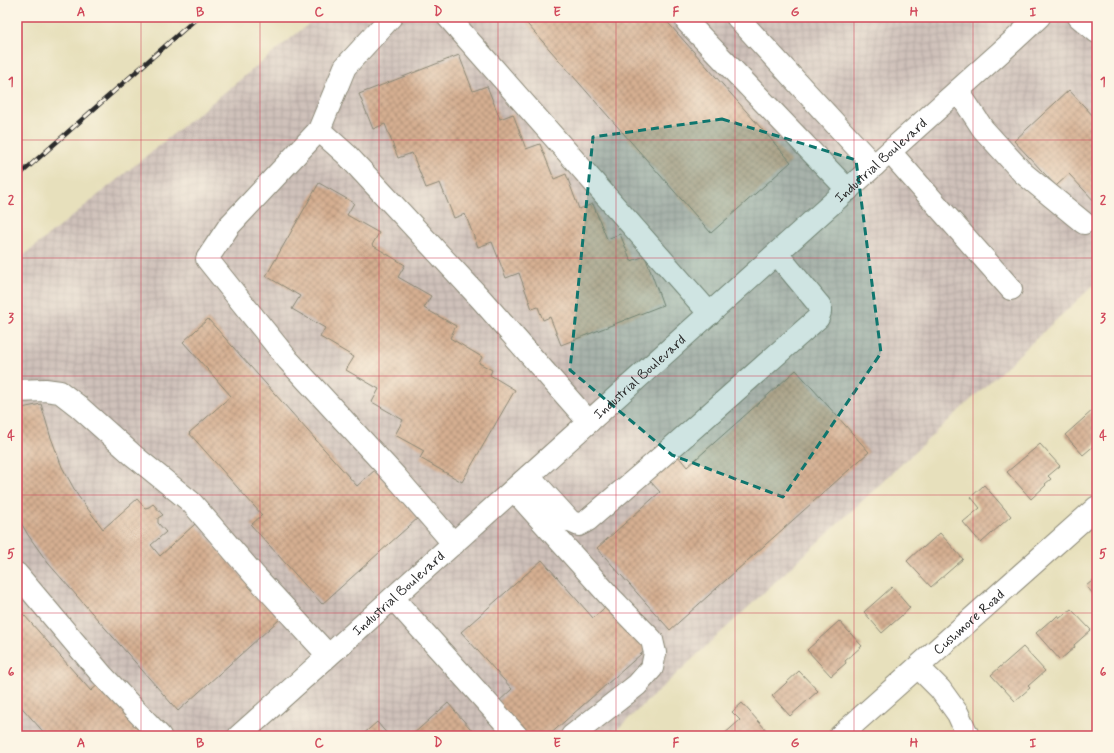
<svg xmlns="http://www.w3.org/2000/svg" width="1114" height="753" viewBox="0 0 1114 753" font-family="Mynerve,sans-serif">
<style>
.industrial{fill:url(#industrial-grid)}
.building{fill:url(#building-cross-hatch)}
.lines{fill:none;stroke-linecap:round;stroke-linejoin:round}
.minor-casing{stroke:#898674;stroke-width:24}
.minor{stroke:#fff;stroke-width:22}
.rail-casing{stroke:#2b2b2b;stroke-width:4.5}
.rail{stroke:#fcf5e5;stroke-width:3;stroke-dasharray:9;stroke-linecap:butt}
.marked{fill:#0f766e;fill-opacity:0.2;stroke:#0f766e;stroke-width:3;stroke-dasharray:8 5;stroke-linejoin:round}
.grid{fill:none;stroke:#d1495b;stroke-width:1;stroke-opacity:0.55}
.labels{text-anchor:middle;stroke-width:3;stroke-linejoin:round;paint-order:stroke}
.street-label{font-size:14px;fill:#2b2b2b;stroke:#fcf5e5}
.neatline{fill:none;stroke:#d1495b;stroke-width:1.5}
.grid-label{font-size:13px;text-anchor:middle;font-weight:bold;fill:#d1495b}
</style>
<defs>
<pattern id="industrial-grid" width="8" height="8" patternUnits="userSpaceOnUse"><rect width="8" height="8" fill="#cfc1ba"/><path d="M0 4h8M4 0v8" fill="none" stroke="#b2a6a0"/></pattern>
<pattern id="building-cross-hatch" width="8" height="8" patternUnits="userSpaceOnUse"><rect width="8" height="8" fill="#d5af91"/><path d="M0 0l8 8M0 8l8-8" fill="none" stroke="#ad8f77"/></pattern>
</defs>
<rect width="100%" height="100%" fill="#fcf5e5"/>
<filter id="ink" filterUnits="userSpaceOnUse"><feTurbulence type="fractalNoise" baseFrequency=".025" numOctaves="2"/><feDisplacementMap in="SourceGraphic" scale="8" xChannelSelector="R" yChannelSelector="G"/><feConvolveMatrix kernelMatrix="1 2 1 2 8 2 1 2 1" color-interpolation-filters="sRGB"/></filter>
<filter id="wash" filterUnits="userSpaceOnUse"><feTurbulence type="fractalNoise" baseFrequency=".012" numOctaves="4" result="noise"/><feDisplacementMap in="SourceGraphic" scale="16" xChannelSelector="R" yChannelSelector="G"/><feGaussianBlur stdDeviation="0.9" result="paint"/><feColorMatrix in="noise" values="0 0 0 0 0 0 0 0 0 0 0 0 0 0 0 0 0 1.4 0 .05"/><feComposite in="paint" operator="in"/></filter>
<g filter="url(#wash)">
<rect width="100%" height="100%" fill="#e7e0bc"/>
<polygon class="industrial" points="317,17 1097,17 1097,282 610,736 17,736 17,261"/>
<g id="blocks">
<g class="building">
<polygon points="521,17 663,17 791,162 711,233"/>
<polygon points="459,55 473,91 487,86 500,119 513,114 526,149 540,144 554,179 566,174 579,209 593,204 607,239 620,234 631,261 645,256 663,305 561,345 550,317 543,320 538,307 532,309 519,273 506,278 492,242 478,247 465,214 454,218 440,183 426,188 412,153 398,158 385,124 373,129 359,94"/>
<polygon points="1069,90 1097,120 1097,204 1069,174 1056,186 1014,141"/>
<polygon points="319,183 354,203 347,215 379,233 372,245 405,265 398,277 431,296 424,308 456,326 450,338 482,357 479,363 492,370 490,375 515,390 462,482 420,458 424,451 395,435 403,420 372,402 379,389 346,370 354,357 320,337 325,328 292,309 300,296 266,276"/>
<polygon points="208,319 357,486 375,470 418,518 322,604 251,525 262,515 189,433 231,396 183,342"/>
<polygon points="796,370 869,452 670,630 597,548 660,492 650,481 678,456 687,467"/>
<polygon points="41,404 50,435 62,467 78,496 103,529 137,499 145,508 149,507 153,504 163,515 158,518 158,523 166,532 151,545 160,556 195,524 280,619 178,711 48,563 28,535 17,516 17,409"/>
<polygon points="1094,409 1097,413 1097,443 1083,455 1065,435"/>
<polygon points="1040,444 1060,466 1048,476 1051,479 1045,484 1046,485 1031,499 1007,472"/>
<polygon points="984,485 1011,516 981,543 963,522 980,508 971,497"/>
<polygon points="940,533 963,559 931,587 907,561 922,547 923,548"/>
<polygon points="542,560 593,618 610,603 649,647 548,736 524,736 496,704 512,689 461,632"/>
<polygon points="1097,577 1097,598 1086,586"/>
<polygon points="892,587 910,608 882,633 864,612"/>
<polygon points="17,607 91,691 101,682 149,736 47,736 17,702"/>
<polygon points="1071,609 1091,630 1074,645 1075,647 1060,660 1036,633 1051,620 1052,621 1058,615 1060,618"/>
<polygon points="839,621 862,646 845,661 846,663 831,676 807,650"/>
<polygon points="1023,647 1045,671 1028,686 1030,688 1015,701 991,675"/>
<polygon points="799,671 818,691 790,716 772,696"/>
<polygon points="448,703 477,736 411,736"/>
<polygon points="742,703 767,731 762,736 722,736 740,720 732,712"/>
<polygon points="377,722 389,736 361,736"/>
</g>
</g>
</g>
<g filter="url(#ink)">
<use href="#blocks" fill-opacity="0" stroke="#898674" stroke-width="1"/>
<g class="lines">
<g class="minor-casing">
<g id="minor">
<polyline points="391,17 345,67 319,130 229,226 207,259 288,360 396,477 454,544"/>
<polyline points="448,17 710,314"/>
<polyline points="691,17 687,22 848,190"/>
<polyline points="737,17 874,166"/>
<polyline points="1079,17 1097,32"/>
<polyline points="958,91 983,129 1023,173 1084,223"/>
<polyline points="319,130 347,155 481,299 589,422"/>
<polyline points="890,152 1011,289"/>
<polyline points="17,391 45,390 60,392 78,406 134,456 191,502 256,577 328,655"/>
<polyline points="529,476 570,521 579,525 588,520 652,465 818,318 820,312 820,306 777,254"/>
<polyline points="514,490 613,600 652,640 655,653 652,668 637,685 572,736"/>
<polyline points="17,574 102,675 160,736"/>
<polyline points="393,598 517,736"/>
<polyline points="918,667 940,689 958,714 968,736"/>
<path id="s1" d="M239,736L1013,41L1039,17"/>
<path id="s2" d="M840,736L1097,507"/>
</g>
</g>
<use href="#minor" class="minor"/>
<g class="rail-casing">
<polyline id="rail" points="17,177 198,17"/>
</g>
<use href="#rail" class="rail"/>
</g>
</g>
<path class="marked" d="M722,119L856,160L881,353L783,497L672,455L570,370L593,137Z"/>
<path class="grid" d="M141,17V736M260,17V736M379,17V736M498,17V736M616,17V736M735,17V736M854,17V736M973,17V736M17,140H1097M17,258H1097M17,376H1097M17,495H1097M17,613H1097"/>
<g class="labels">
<g class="street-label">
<text dy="5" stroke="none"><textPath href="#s1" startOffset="862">Industrial Boulevard</textPath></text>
<text dy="5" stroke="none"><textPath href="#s1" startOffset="538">Industrial Boulevard</textPath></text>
<text dy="5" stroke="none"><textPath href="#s1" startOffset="214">Industrial Boulevard</textPath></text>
<text dy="5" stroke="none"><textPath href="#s2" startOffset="172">Cushmore Road</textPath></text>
</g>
</g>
<rect width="1114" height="753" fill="none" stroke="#fcf5e5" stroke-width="44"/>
<rect x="22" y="22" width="1070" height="709" class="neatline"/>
<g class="grid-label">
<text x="81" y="16">A</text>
<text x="200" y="16">B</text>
<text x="319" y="16">C</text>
<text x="438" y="16">D</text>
<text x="557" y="16">E</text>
<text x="676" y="16">F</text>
<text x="795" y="16">G</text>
<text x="914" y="16">H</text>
<text x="1033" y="16">I</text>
<text x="11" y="86">1</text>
<text x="1103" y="86">1</text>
<text x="11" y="204">2</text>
<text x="1103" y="204">2</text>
<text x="11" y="322">3</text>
<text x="1103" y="322">3</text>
<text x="11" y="440">4</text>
<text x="1103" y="440">4</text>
<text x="11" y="558">5</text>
<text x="1103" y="558">5</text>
<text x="11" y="676">6</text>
<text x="1103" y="676">6</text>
<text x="81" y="747">A</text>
<text x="200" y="747">B</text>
<text x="319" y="747">C</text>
<text x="438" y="747">D</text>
<text x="557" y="747">E</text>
<text x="676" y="747">F</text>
<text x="795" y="747">G</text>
<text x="914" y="747">H</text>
<text x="1033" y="747">I</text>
</g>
</svg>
